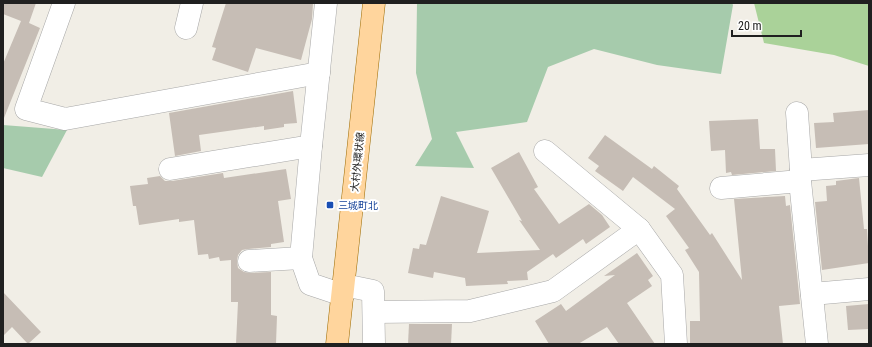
<svg xmlns="http://www.w3.org/2000/svg" width="872" height="347" viewBox="0 0 872 347" font-family="'Roboto Condensed','Noto Sans JP',sans-serif">
<style>
.forest{fill:#aad299}
.cemetery{fill:#a6cbac}
.building{fill:#c6bdb5}
.lines{fill:none;stroke-linecap:round;stroke-linejoin:round}
.minor-casing{stroke:#a7a7a7;stroke-width:23}
.major-casing{stroke:#9c6a00;stroke-width:23}
.minor{stroke:#fff;stroke-width:22}
.major{stroke:#ffd59d;stroke-width:22}
.transit-dot{fill:#1a4fb4;stroke:#fff;stroke-width:1.5}
.labels{text-anchor:middle;stroke-width:4;stroke-linejoin:round;paint-order:stroke}
.street-label{font-size:10px;fill:#202020;stroke:#fff}
.transit-label{font-size:10px;fill:#164399;stroke:#fff;text-anchor:start}
</style>
<rect width="100%" height="100%" fill="#f1eee6"/>
<polygon class="forest" points="754,3 869,3 869,66 834,55 764,43"/>
<g class="cemetery">
<polygon points="417,3 732,3 733,5 721,74 657,65 594,49 548,67 527,122 456,132 474,168 415,166 432,139 416,73"/>
<polygon points="3,125 67,130 42,177 3,168"/>
</g>
<g class="building">
<polygon points="3,3 36,3 29,23 40,28 4,118 3,64 21,21 3,14"/>
<polygon points="226,3 313,3 312,19 301,60 256,48 248,72 212,60 216,48 212,47"/>
<polygon points="293,91 297,123 284,124 284,127 264,130 264,126 199,135 201,151 175,156 169,113"/>
<polygon points="869,110 869,144 816,148 814,123 834,122 833,113"/>
<polygon points="758,119 760,149 775,149 776,171 732,175 731,172 726,173 725,150 711,151 709,121"/>
<polygon points="605,135 652,169 654,166 679,186 677,189 710,235 712,233 742,280 734,199 785,196 786,206 790,205 800,304 779,306 783,344 690,344 690,321 700,321 699,272 685,250 689,248 666,216 675,209 633,177 623,191 595,171 599,166 588,158"/>
<polygon points="519,152 538,187 534,189 559,224 589,204 602,215 610,227 586,244 583,239 556,258 553,254 527,272 528,280 507,281 508,284 466,286 465,278 434,272 433,278 408,273 413,248 419,249 420,244 426,245 441,196 489,211 477,253 540,250 519,220 522,221 491,168"/>
<polygon points="286,169 291,199 278,201 284,242 271,244 271,247 248,249 242,250 238,255 237,261 238,268 244,272 250,273 271,272 271,315 277,316 276,344 236,344 238,302 231,302 231,260 220,261 219,257 209,259 208,254 198,255 194,220 179,222 179,219 139,225 136,206 133,206 130,186 148,184 147,178 160,176 165,181 172,181 223,173 224,178"/>
<polygon points="859,178 864,229 867,229 869,263 822,270 815,202 827,201 826,186 836,185 836,181"/>
<polygon points="637,253 653,276 648,280 652,286 627,303 655,344 619,344 607,327 578,344 549,344 535,321 561,304 566,311 615,275 604,276"/>
<polygon points="3,292 41,332 28,344 12,327 3,336"/>
<polygon points="869,304 869,329 848,330 846,306"/>
<polygon points="409,324 452,324 451,344 408,344"/>
</g>
<g class="lines">
<g class="minor-casing">
<g id="minor">
<polyline points="64,3 26,109 65,119 319,73"/>
<polyline points="326,3 311,146 301,258 310,284 343,295"/>
<polyline points="186,28 192,3"/>
<polyline points="797,113 801,170"/>
<polyline points="545,151 639,229"/>
<polyline points="170,169 311,146"/>
<polyline points="721,188 800,181"/>
<polyline points="249,261 301,258"/>
<polyline points="344,285 373,291 374,344"/>
<polyline points="812,294 869,289"/>
<polyline points="374,312 470,311 553,291 639,229 672,275 676,344"/>
<polyline points="817,344 800,181 801,170 869,165"/>
</g>
</g>
<g class="major-casing">
<polyline id="major" points="337,344 374,3"/>
</g>
<use href="#minor" class="minor"/>
<use href="#major" class="major"/>
</g>
<rect class="transit-dot" x="326" y="201" width="8" height="8" rx="2"/>
<g class="labels">
<g class="street-label">
<text transform="translate(357 162) rotate(-84)" y="4">大村外環状線</text>
</g>
<g class="transit-label">
<text x="338" y="209">三城町北</text>
</g>
</g>
<rect width="872" height="347" fill="none" stroke="#202020" stroke-width="8"/>
<path d="M732 30v6h69v-6" fill="none" stroke="#202020" stroke-width="2"/>
<text x="738" y="30" font-size="12" fill="#202020" stroke="#ffffff" stroke-width="3" paint-order="stroke">20 m</text>
</svg>
